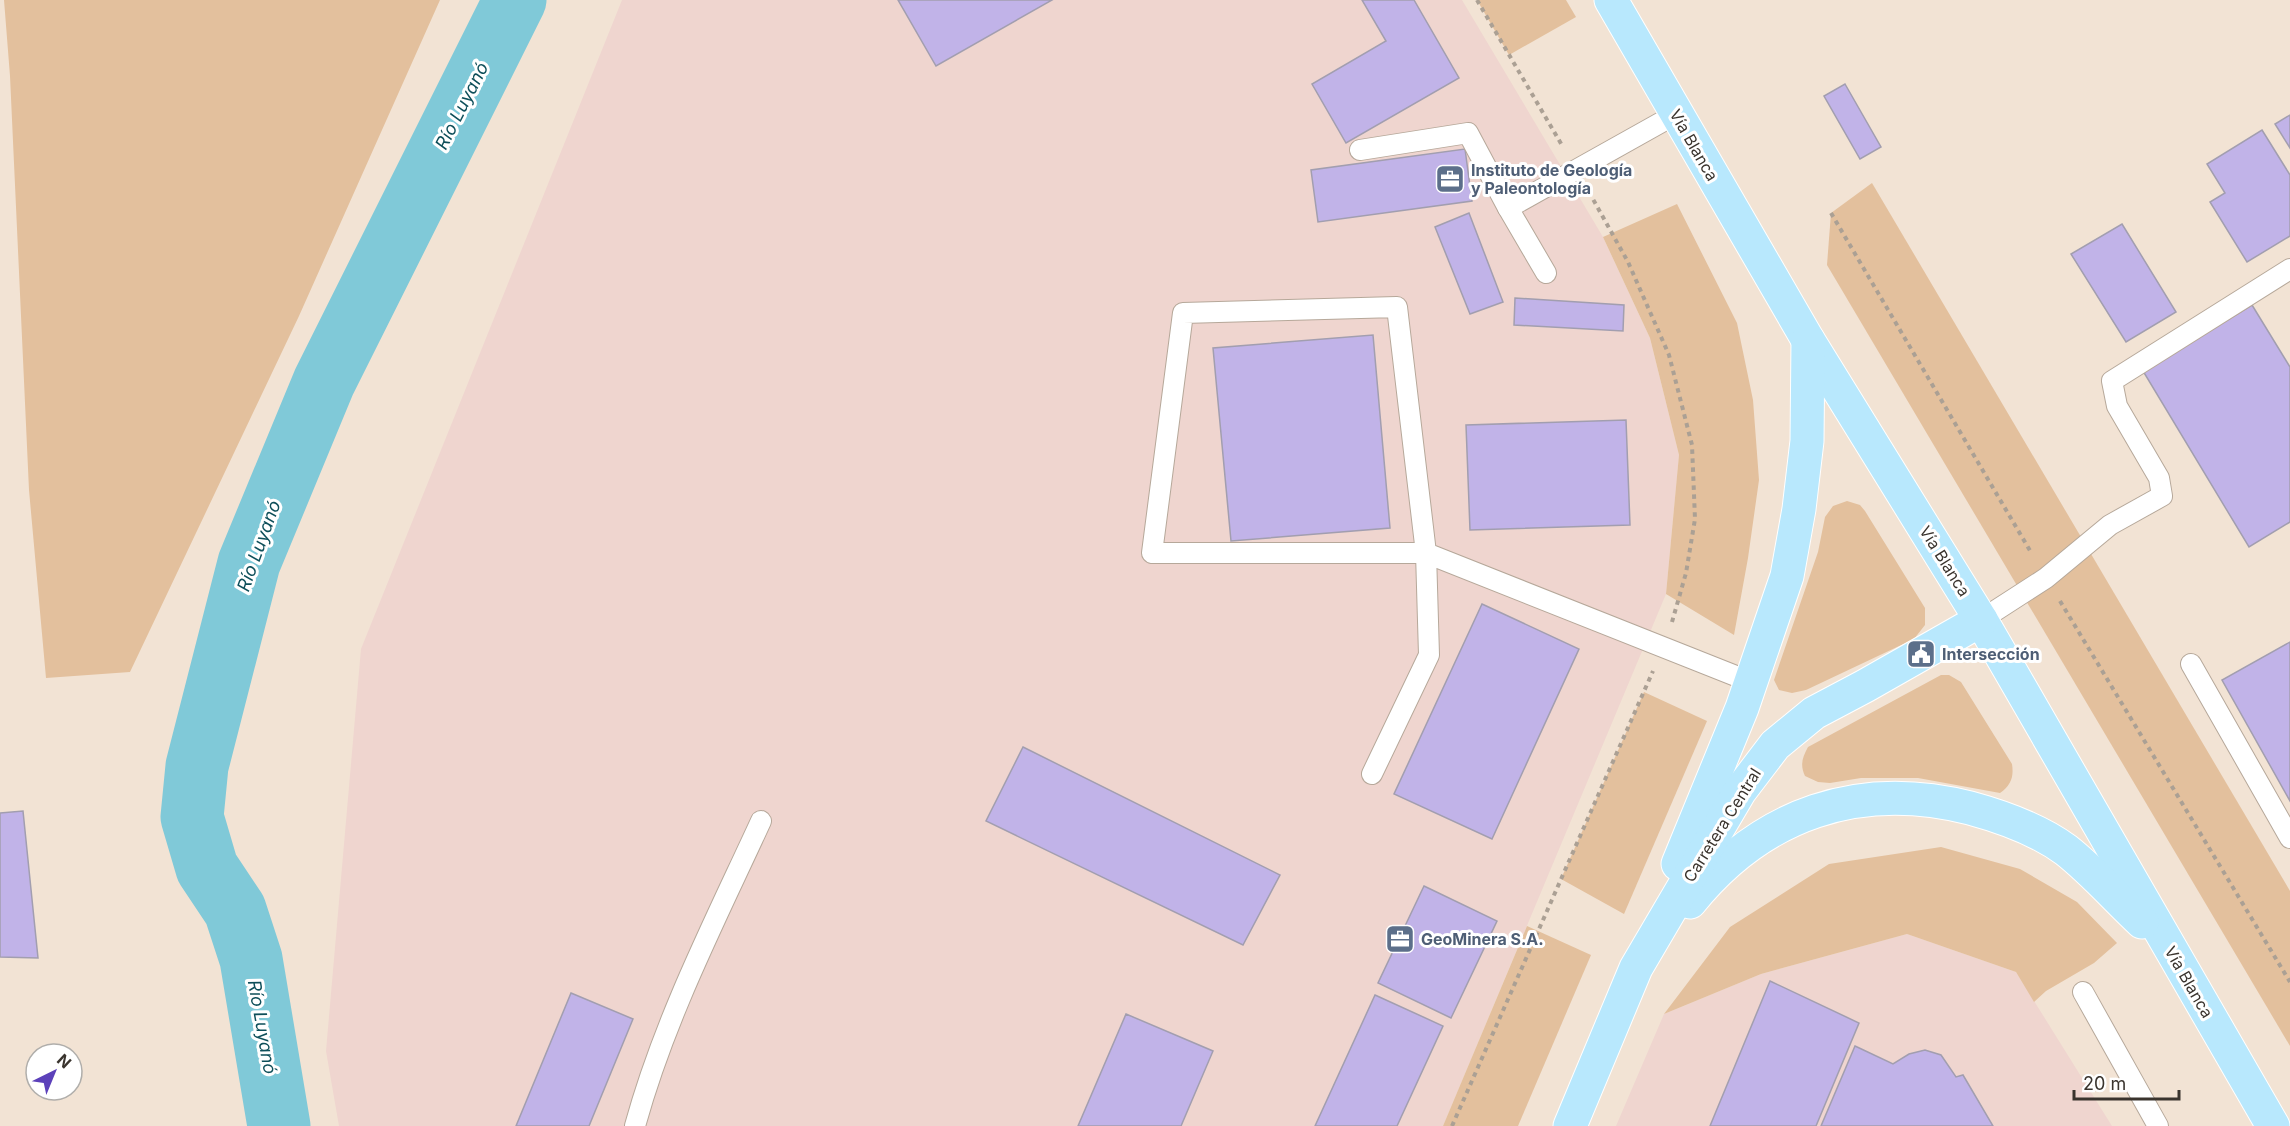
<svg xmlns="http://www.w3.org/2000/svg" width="2290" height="1126" viewBox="0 0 2290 1126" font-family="Inter,sans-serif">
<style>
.industrial{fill:#efd5cf}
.green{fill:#e3c09d}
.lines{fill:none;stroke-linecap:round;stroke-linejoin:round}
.river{stroke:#80c9d8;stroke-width:63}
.building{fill:#c1b3e8;stroke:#a29eaf;stroke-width:1.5}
.lane-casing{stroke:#b6a89a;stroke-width:22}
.primary-casing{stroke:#fff;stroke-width:35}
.path{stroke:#aba094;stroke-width:4;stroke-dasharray:4.5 4.5;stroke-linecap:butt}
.lane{stroke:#fff;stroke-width:20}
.primary{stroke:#b8e8fd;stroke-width:33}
.labels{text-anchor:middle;stroke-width:6;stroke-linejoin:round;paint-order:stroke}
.street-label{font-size:16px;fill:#3a342e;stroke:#fff}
.service-label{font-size:16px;font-weight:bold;fill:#4e5e75;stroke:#fff;text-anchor:start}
.water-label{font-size:18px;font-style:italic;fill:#0e4f5a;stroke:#fff}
</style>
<rect width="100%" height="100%" fill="#f2e3d4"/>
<g class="industrial">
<polygon points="622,0 1462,0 1603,237 1650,338 1679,455 1666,594 1443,1126 339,1126 326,1051 361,649"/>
<polygon points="1907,934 2016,972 2112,1126 1616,1126 1664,1014 1761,974"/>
</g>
<g class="green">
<polygon points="4,0 440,0 299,316 130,672 46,678 29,490 10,76"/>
<polygon points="1477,0 1566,0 1576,17 1509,55"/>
<polygon points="1872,183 2290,891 2290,1046 1827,265 1831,213"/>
<polygon points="1677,204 1737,323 1753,400 1759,480 1748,558 1734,635 1666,594 1679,455 1650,338 1603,237"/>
<polygon points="1847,501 1860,505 1865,511 1925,608 1925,625 1914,639 1806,690 1792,693 1779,690 1774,680 1818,552 1825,517 1833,506"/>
<path d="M1941,675H1949L1961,682L2012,764C2014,777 2011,785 2000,793L1918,778H1861L1830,783L1818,782L1805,776C1800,765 1802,758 1808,747Z"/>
<polygon points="1644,692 1707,721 1624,914 1561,879"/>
<polygon points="1941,847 2020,869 2077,902 2117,943 2094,963 2046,991 2034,1002 2016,972 1907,934 1761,974 1664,1014 1730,927 1829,864"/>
<polygon points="1527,926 1591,955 1518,1126 1443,1126"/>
</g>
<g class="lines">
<polyline class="river" points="279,1126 251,959 235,910 207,868 192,817 197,766 249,563 324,382 515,0"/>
</g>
<g class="building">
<polygon points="898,0 1052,0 936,66"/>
<polygon points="1362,0 1414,0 1459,78 1346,143 1312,84 1386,41"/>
<polygon points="1845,84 1881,147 1860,159 1824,96"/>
<polygon points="2290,115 2290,148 2275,124"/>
<polygon points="2262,130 2290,175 2290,236 2247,262 2210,202 2225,193 2207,164"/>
<polygon points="1465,149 1472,201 1318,222 1311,170"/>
<polygon points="1469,213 1503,302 1470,314 1435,227"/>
<polygon points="2122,224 2176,312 2126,342 2071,254"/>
<polygon points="1515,298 1624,305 1623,331 1514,325"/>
<polygon points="2252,305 2290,367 2290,522 2249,547 2143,371"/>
<polygon points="1373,335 1390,528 1231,541 1213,348"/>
<polygon points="1626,420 1630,525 1470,530 1466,425"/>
<polygon points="1482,604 1579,649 1492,839 1394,794"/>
<polygon points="2290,642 2290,801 2222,680"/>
<polygon points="1023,747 1280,875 1243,945 986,821"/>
<polygon points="23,811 38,958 0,957 0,813"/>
<polygon points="1424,886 1497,921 1451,1018 1378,983"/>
<polygon points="1770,981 1859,1023 1816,1126 1710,1126"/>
<polygon points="571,993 633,1019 589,1126 516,1126"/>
<polygon points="1375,995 1443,1026 1397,1126 1315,1126"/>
<polygon points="1126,1014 1213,1051 1181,1126 1078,1126"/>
<polygon points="1855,1046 1893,1064 1909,1054 1925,1050 1941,1055 1956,1077 1963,1075 1993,1126 1821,1126"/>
</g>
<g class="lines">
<g class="lane-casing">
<g id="lane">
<polyline points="1360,150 1468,133 1508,208 1546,273"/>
<polyline points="1508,208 1676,114"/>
<polyline points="1981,620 2046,578 2110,525 2162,496 2159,478 2117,406 2112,381 2290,269"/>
<polyline points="2191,664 2290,838"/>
<polyline points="1372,774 1429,655 1426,553 1397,307 1183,313 1152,553 1426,553 1751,682"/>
<polyline points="2083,992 2158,1126"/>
<path d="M635,1126C664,1020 715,921 761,821"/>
</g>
</g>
<g class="primary-casing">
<g id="primary">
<polyline points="1611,0 1808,340 1981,620 2273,1126"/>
<polyline points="1678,864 1742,708 1787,576 1799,509 1807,441 1808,340"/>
<path d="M1690,902C1762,813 1859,780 1970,808C2003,817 2039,830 2066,850C2093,871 2117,899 2142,922"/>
<polyline points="1570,1126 1636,968 1740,791 1775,745 1814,713 1865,686 1981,620"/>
</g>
</g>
<g class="path">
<polyline points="1477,0 1563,147"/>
<polyline points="1589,192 1628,262 1669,355 1692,445 1695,519 1686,573 1672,622"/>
<polyline points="1831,213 2032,554"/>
<polyline points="2060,601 2290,982"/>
<polyline points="1452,1126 1653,671"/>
</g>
<use href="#lane" class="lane"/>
<use href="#primary" class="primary"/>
</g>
<defs>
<g id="office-square" transform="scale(1.5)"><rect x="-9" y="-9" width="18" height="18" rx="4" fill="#5c6f8a" stroke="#fff"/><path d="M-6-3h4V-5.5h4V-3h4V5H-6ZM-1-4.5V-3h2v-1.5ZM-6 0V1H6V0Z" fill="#fff"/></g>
<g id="civic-square" transform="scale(1.5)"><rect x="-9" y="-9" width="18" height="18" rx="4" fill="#5c6f8a" stroke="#fff"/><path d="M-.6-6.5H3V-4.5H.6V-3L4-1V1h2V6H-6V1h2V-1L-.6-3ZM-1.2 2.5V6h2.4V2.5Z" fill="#fff"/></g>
</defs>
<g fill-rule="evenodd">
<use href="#office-square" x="1450" y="179"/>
<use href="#civic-square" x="1921" y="654"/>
<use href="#office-square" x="1400" y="939"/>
</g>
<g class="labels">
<g class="street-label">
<text transform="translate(1694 145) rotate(60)" y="6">Vía Blanca</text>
<text transform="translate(1945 561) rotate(58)" y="6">Vía Blanca</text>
<text transform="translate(1722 825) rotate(-58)" y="6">Carretera Central</text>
<text transform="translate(2189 982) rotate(60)" y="6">Vía Blanca</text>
</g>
<g class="service-label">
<text x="1471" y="176">Instituto de Geología<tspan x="1471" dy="18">y Paleontología</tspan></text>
<text x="1942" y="660">Intersección</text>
<text x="1421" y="945">GeoMinera S.A.</text>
</g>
<g class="water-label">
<text transform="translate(462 106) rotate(-63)" y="6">Río Luyanó</text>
<text transform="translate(259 546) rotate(-70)" y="6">Río Luyanó</text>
<text transform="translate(262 1027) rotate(80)" y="6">Río Luyanó</text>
</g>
</g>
<g transform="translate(54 1072) rotate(43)"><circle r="28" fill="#ffffff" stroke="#b0aeab" stroke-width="1.5"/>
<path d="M0-4.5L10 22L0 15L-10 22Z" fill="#5c41ba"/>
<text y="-9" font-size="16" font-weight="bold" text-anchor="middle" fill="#3a342e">N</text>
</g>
<path d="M2074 1090v9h105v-9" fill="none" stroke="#3a342e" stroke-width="3"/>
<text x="2083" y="1090" font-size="18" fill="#3a342e" stroke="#ffffff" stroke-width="4.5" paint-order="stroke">20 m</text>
</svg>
